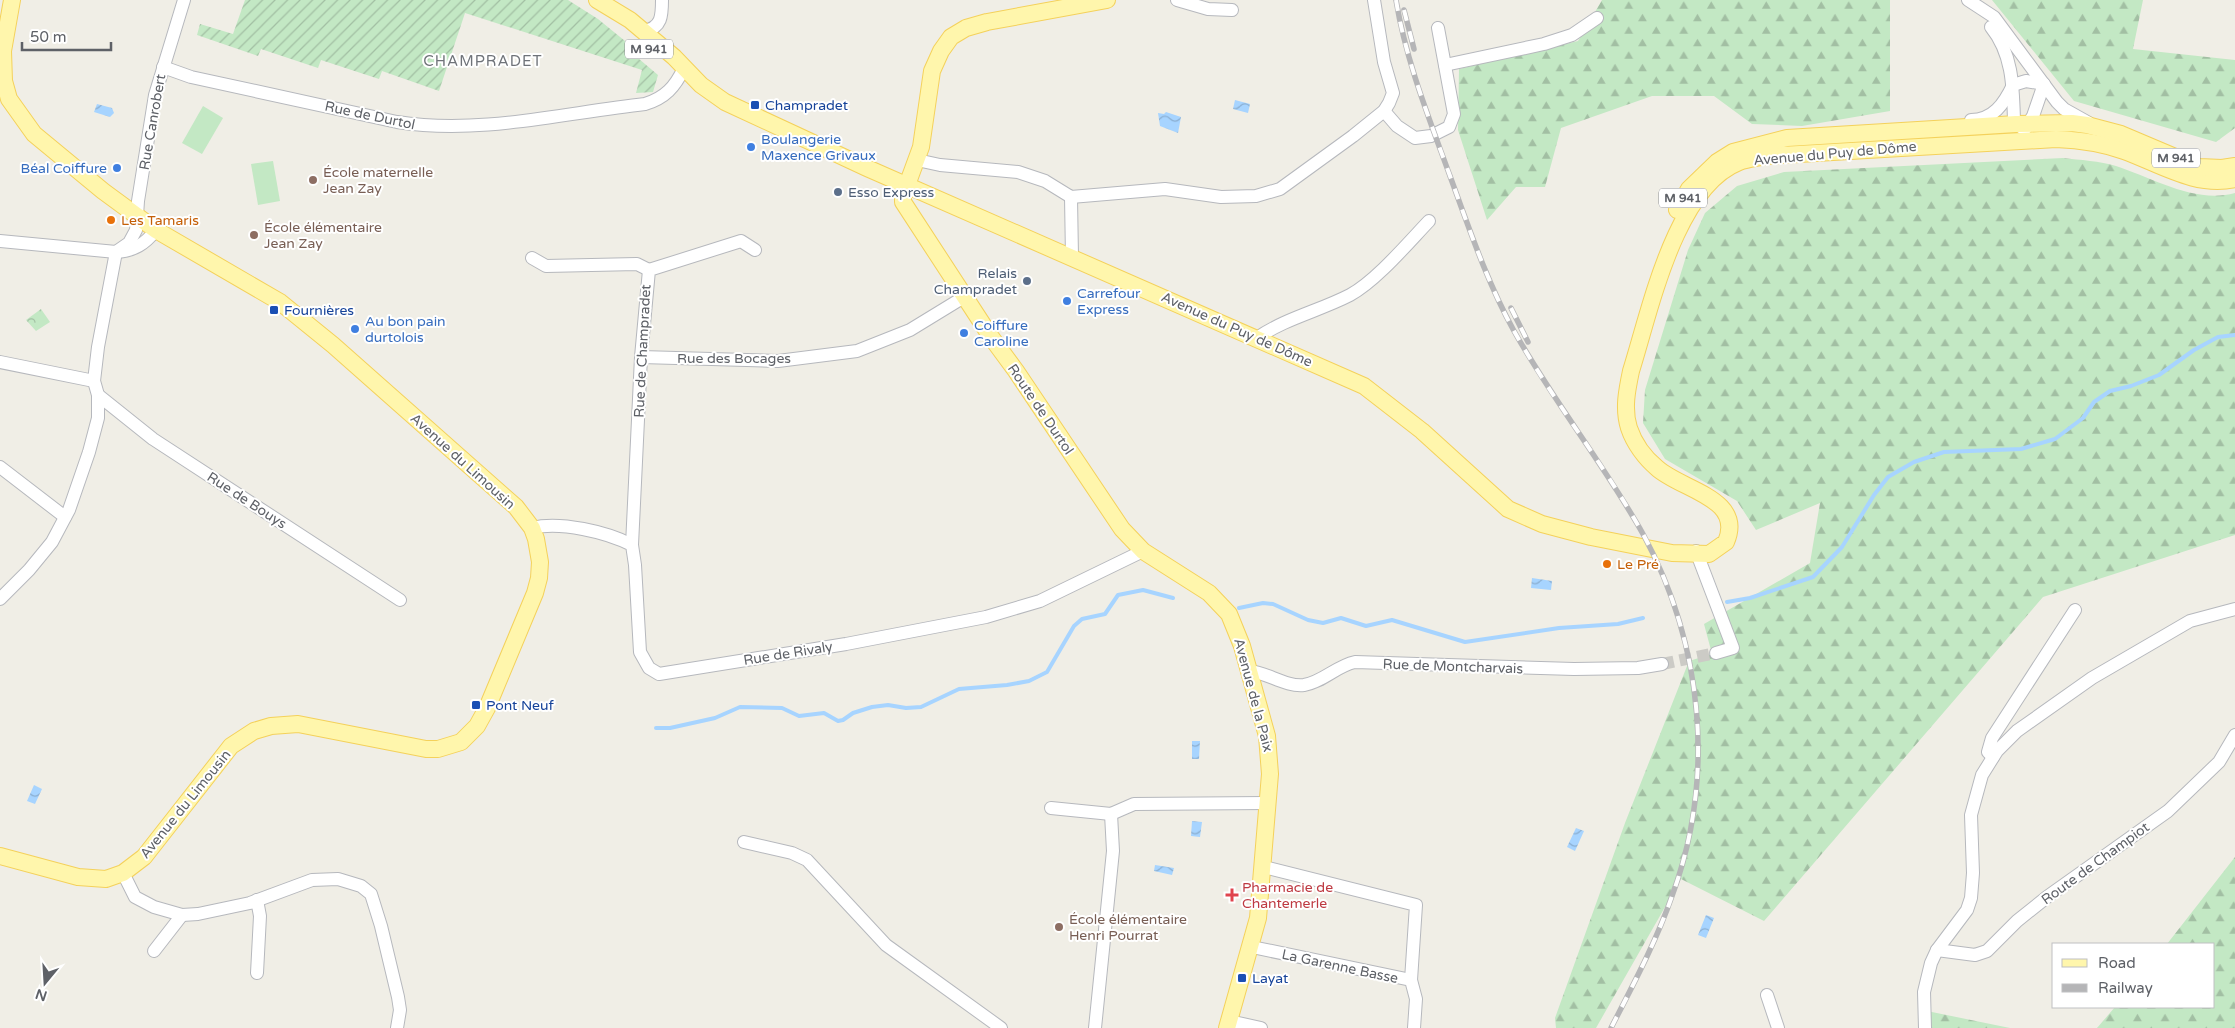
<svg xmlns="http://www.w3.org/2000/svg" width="2235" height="1028" viewBox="0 0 2235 1028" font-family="'Varela Round',sans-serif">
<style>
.forest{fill:url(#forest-firs)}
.park{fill:url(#park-crowns)}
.garden{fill:url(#garden-furrows)}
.pitch{fill:#c3e8c4}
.water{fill:url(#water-waves)}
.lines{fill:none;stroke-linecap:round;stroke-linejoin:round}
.stream{stroke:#a7d4ff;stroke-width:4}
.minor-tunnel{stroke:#cccbc6;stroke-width:12;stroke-dasharray:12 6;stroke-linecap:butt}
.minor-casing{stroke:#b6b8bd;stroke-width:14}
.major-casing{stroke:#f4d15b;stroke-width:18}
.minor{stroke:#fff;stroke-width:12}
.major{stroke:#fff6ac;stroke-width:16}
.rail-casing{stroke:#b5b5b7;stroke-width:5.5}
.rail{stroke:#fff;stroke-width:4;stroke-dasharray:11;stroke-linecap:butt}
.transit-dot{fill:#1a4fb4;stroke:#fff;stroke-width:2}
.shop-dot{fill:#3f7fe0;stroke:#fff;stroke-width:2}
.education-dot{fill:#8d6e63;stroke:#fff;stroke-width:2}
.service-dot{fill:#5c6f8a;stroke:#fff;stroke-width:2}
.food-dot{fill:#e8710a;stroke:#fff;stroke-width:2}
.health-dot{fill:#e0444e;stroke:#fff;stroke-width:2}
.labels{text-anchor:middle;stroke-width:4;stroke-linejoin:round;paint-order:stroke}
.shield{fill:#fff;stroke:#8e9095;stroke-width:1}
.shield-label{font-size:12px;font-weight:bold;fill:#5e6167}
.transit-label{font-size:14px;fill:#164399;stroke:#fff;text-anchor:start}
.street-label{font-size:14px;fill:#5e6167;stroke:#fff}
.shop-label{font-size:14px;fill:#366cbe;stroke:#fff;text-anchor:start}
.education-label{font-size:14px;fill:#785e54;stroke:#fff;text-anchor:start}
.service-label{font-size:14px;fill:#4e5e75;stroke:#fff;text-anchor:start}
.food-label{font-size:14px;fill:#c56008;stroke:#fff;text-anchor:start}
.health-label{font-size:14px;fill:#be3a42;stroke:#fff;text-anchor:start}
.neighbourhood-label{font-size:15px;letter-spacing:1px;fill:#6f7379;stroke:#fff}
</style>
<defs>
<pattern id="forest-firs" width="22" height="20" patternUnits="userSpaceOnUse" patternTransform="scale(1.25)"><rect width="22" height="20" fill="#c3e8c4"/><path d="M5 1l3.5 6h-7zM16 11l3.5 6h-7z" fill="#a2bfa3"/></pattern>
<pattern id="park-crowns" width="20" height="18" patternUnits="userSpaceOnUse" patternTransform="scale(1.25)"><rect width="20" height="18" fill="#c3e8c4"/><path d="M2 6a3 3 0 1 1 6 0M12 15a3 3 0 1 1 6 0" fill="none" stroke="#a2bfa3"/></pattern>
<pattern id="garden-furrows" width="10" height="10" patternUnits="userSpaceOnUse" patternTransform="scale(1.25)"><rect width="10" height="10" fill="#c3e8c4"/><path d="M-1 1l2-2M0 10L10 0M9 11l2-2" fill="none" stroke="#a2bfa3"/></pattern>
<pattern id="water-waves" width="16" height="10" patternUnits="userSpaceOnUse" patternTransform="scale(1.25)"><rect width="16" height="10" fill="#a7d4ff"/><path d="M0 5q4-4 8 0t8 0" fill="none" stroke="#8bafd2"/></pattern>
</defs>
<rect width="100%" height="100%" fill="#f0eee6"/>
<g class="forest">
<polygon points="1602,0 1890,0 1890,111 1802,126 1752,124 1714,96 1652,96 1561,128 1545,187 1516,187 1487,220 1458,130 1459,69 1578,41"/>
<polygon points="1992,0 2143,0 2133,49 2235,60 2235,128 2216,142 2074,101"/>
<path d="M2063,158C2080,160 2100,161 2116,166C2153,178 2195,204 2235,193V535L2043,597L1764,921L1681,879L1596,1028H1556L1555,1018L1625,823L1689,661L1712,654L1704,624L1810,563L1820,503L1756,530L1737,501L1665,459L1643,423L1645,390L1688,250L1705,213L1737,186L1784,172Z"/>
<polygon points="2235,857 2235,1028 2097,1028 2115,1007 2214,1007 2214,944 2167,944"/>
<polygon points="1927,1011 2010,1028 1930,1028"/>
</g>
<polygon class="park" points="41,309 50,322 36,331 26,320"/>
<polygon class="garden" points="245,0 568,0 598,19 625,41 632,53 658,75 653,92 636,93 642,70 465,13 439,91 382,71 379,79 321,60 318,68 261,49 258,56 197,35 200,24 233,34"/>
<g class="pitch">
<polygon points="203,106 223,118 202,154 182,143"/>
<polygon points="273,161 280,201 258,205 251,164"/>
</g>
<g class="water">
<polygon points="1235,100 1250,104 1248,113 1233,109"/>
<polygon points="97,104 112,108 114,113 110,117 94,112"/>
<polygon points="1166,112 1181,117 1178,133 1160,126 1158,113 1164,114"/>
<polygon points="1532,578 1552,581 1551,590 1531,588"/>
<polygon points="1192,741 1200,741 1199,759 1192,759"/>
<polygon points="34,785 42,789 35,804 27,801"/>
<polygon points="1192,821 1202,822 1200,837 1191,836"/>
<polygon points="1576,828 1584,831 1575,851 1567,847"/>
<polygon points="1155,865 1174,868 1172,875 1154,871"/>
<polygon points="1706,915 1714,918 1706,938 1698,935"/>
</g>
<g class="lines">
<g class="stream">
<polyline points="1727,602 1750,598 1813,577 1842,547 1874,495 1888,477 1914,462 1944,452 2021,449 2055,439 2083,418 2094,402 2110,391 2131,386 2159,375 2194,350 2218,337 2235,335"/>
<polyline points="1239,608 1263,603 1273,604 1308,620 1323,623 1341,618 1366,626 1392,620 1465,642 1559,628 1618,624 1643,618"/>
<polyline points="656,728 670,728 715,718 740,707 782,708 799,716 824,713 838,721 843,720 853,713 872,707 888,705 906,708 921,707 959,689 1007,685 1029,681 1047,672 1074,626 1082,619 1105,614 1118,595 1143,590 1173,598"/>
</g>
<polyline class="minor-tunnel" points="1662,664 1716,653"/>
<g class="minor-casing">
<g id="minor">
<polyline points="1177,0 1208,9 1232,10"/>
<polyline points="1968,0 1994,17 2057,102 2064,109 2089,123"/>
<path d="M1991,27C2013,54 2013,88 2014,121L2022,128"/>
<path d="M644,31C662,28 662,15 662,0"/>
<polyline points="1445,65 1544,44 1572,35 1597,18"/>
<path d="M163,67L191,77L397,122C480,135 563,113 645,104C665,98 675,87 684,68"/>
<polyline points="1384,111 1397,126 1415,138 1431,136 1449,127 1454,114 1438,28"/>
<path d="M1971,120C1993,120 2004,104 2013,85L2026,81L2044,84L2033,116L2025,129"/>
<polyline points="917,160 940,165 1018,172 1045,181 1071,197 1165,189 1221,197 1256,196 1280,189 1353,136 1384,111 1389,103 1393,93 1384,62 1374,0"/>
<polyline points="1071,197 1072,257"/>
<path d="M0,241L116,252C134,251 145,244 156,230"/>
<polyline points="116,252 129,243 136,230 138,201 155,95 184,0"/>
<polyline points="532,258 546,266 637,264 649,270"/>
<path d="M1257,338C1286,318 1319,311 1350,295C1376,281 1408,243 1429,221"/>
<polyline points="641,357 778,361 857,351 910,330 964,297"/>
<polyline points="0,362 94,381"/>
<polyline points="98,395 153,439 400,600"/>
<polyline points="0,467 65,517"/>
<path d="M532,528C560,521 607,532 632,545L635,565L640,652L649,668L659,674L846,644L986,617L1040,601L1143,551"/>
<polyline points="632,545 641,357 649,270 741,241 755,250"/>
<polyline points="1696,551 1733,648 1716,653"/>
<polyline points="0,599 29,570 52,542 69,510 89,452 98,418 98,395 94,381 98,347 116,252"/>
<path d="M1250,671C1268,673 1286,687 1304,685C1323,682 1336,666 1355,662L1574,669L1638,668L1662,664"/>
<polyline points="1993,757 1988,752 1992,738 2075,610"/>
<polyline points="1051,808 1111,814 1134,804 1267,803"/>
<polyline points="744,842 792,853 807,860 886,945 1001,1028"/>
<polyline points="1264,867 1416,905 1411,980"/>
<polyline points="123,873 135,897 154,907 182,915 198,914 250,903 312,880 338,879 361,886 371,894 381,926 398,997 400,1010 397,1028"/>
<polyline points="1252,947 1411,980 1416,999 1414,1028"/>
<polyline points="1937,950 1975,955 1987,951 2017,921 2047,897 2168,811 2219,762 2235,735"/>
<polyline points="154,951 182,915"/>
<polyline points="257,973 260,916 257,900"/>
<polyline points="1767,995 1778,1028"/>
<polyline points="1229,1021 1261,1028"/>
<polyline points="1095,1028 1113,851 1111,814"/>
<polyline points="1925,1028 1924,992 1931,963 1937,950 1967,910 1971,898 1973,873 1971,815 1982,775 1997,751 2017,731 2092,678 2190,621 2235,609"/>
</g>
</g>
<g class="major-casing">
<g id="major">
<path d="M597,0L630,20L674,57L701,85L725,102L867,168L1364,386L1422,431L1508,509L1542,524L1591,537L1672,553L1709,554L1726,542C1745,498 1681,490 1657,468C1645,458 1634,443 1629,428C1623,409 1627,390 1631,371C1650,311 1675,187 1739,162C1747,159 1757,158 1765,156L2056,139C2079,140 2102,143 2124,151C2160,164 2196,188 2235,179"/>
<polyline points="1107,0 987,22 966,28 951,37 941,51 932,71 921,147 903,196 903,202 991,337 1016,371 1122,529 1143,551 1209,593 1229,614 1242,646 1267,736 1270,774 1258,918 1227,1028"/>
<polyline points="1677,210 1689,189 1717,162 1733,152 1787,138 2016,124 2072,123 2087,125 2121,134 2199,167 2222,168 2235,166"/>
<polyline points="0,856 78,877 106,879 123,873 144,857 231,746 254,731 271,726 298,724 426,749 438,749 461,742 477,726 487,708 535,593 539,578 540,562 536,539 532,528 516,507 333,345 280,302 156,230 103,191 34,134 9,99 4,81 3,51 12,0"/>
</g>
</g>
<use href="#minor" class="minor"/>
<use href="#major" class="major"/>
<g class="rail-casing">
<g id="rail">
<path d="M1396,0C1406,61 1429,118 1450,176C1469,228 1487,282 1514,331C1553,401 1604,464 1643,534C1703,645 1716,777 1672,896C1656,942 1633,985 1611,1028"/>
<polyline points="1404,10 1414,49"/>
<polyline points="1511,308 1528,342"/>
</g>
</g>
<use href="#rail" class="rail"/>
</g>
<g class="transit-dot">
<rect x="750" y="100" width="10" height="10" rx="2.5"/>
<rect x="269" y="305" width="10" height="10" rx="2.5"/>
<rect x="471" y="700" width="10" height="10" rx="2.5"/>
<rect x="1237" y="973" width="10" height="10" rx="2.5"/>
</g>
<g class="shop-dot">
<circle cx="751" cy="147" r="5"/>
<circle cx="117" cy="168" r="5"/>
<circle cx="1067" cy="301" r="5"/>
<circle cx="355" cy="329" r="5"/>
<circle cx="964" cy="333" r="5"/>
</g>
<g class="education-dot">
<circle cx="313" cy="180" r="5"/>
<circle cx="254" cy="235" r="5"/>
<circle cx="1059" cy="927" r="5"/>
</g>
<g class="service-dot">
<circle cx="838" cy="192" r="5"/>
<circle cx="1027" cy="281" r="5"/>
</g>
<g class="food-dot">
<circle cx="111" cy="220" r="5"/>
<circle cx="1607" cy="564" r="5"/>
</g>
<path class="health-dot" d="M1229.5 887.5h5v5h5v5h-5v5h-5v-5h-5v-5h5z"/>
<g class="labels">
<g class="shield">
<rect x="625" y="39.5" width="48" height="19" rx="4"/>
<rect x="2152" y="148.5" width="48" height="19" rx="4"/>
<rect x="1659" y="188.5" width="48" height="19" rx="4"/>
</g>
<g class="shield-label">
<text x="649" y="53">M 941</text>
<text x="2176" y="162">M 941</text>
<text x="1683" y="202">M 941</text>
</g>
<g class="transit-label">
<text x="765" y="110">Champradet</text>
<text x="284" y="315">Fournières</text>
<text x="486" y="710">Pont Neuf</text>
<text x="1252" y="983">Layat</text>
</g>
<g class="street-label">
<text transform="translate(370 115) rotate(12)" y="5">Rue de Durtol</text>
<text transform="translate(152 122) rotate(-80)" y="5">Rue Canrobert</text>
<text transform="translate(1835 153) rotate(-5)" y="5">Avenue du Puy de Dôme</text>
<text transform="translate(1237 329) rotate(24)" y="5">Avenue du Puy de Dôme</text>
<text transform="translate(642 351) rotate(-87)" y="5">Rue de Champradet</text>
<text x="734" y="363">Rue des Bocages</text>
<text transform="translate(1041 409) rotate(56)" y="5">Route de Durtol</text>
<text transform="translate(463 461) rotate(42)" y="5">Avenue du Limousin</text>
<text transform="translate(247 500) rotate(33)" y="5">Rue de Bouys</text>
<text transform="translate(788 653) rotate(-9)" y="5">Rue de Rivaly</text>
<text transform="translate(1453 666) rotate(2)" y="5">Rue de Montcharvais</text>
<text transform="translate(1254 695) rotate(75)" y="5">Avenue de la Paix</text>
<text transform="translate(185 804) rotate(-51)" y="5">Avenue du Limousin</text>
<text transform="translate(2095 863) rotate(-36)" y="5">Route de Champiot</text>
<text transform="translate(1340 966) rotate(12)" y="5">La Garenne Basse</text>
</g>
<g class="shop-label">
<text x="761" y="144">Boulangerie<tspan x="761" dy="16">Maxence Grivaux</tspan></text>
<text x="107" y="173" text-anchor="end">Béal Coiffure</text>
<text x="1077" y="298">Carrefour<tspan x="1077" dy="16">Express</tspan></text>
<text x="365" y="326">Au bon pain<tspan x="365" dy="16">durtolois</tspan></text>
<text x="974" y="330">Coiffure<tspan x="974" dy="16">Caroline</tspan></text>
</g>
<g class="education-label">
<text x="323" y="177">École maternelle<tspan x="323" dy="16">Jean Zay</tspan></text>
<text x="264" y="232">École élémentaire<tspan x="264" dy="16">Jean Zay</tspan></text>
<text x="1069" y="924">École élémentaire<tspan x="1069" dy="16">Henri Pourrat</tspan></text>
</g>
<g class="service-label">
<text x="848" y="197">Esso Express</text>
<text x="1017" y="278" text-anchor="end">Relais<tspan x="1017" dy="16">Champradet</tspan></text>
</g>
<g class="food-label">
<text x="121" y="225">Les Tamaris</text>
<text x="1617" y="569">Le Pré</text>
</g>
<g class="health-label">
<text x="1242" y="892">Pharmacie de<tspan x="1242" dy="16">Chantemerle</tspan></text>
</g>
<g class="neighbourhood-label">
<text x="483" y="66">CHAMPRADET</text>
</g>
</g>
<rect x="2052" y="943" width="162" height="65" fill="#ffffff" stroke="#bfc0c2"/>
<rect x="2062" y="959" width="25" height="8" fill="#fff6ac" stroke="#bfc0c2"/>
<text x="2098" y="968" font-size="15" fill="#5e6167">Road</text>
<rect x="2062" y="984" width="25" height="8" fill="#b5b5b7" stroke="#bfc0c2"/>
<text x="2098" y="993" font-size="15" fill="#5e6167">Railway</text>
<g transform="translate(45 983) rotate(198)" stroke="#ffffff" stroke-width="4" paint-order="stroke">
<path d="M0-4L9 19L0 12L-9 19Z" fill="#5e6167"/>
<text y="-8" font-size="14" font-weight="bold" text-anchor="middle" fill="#5e6167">N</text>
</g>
<path d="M22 42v8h89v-8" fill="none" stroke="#5e6167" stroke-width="2.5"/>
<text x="30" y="42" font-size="15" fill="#5e6167" stroke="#ffffff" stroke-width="4" paint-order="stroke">50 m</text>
</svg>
